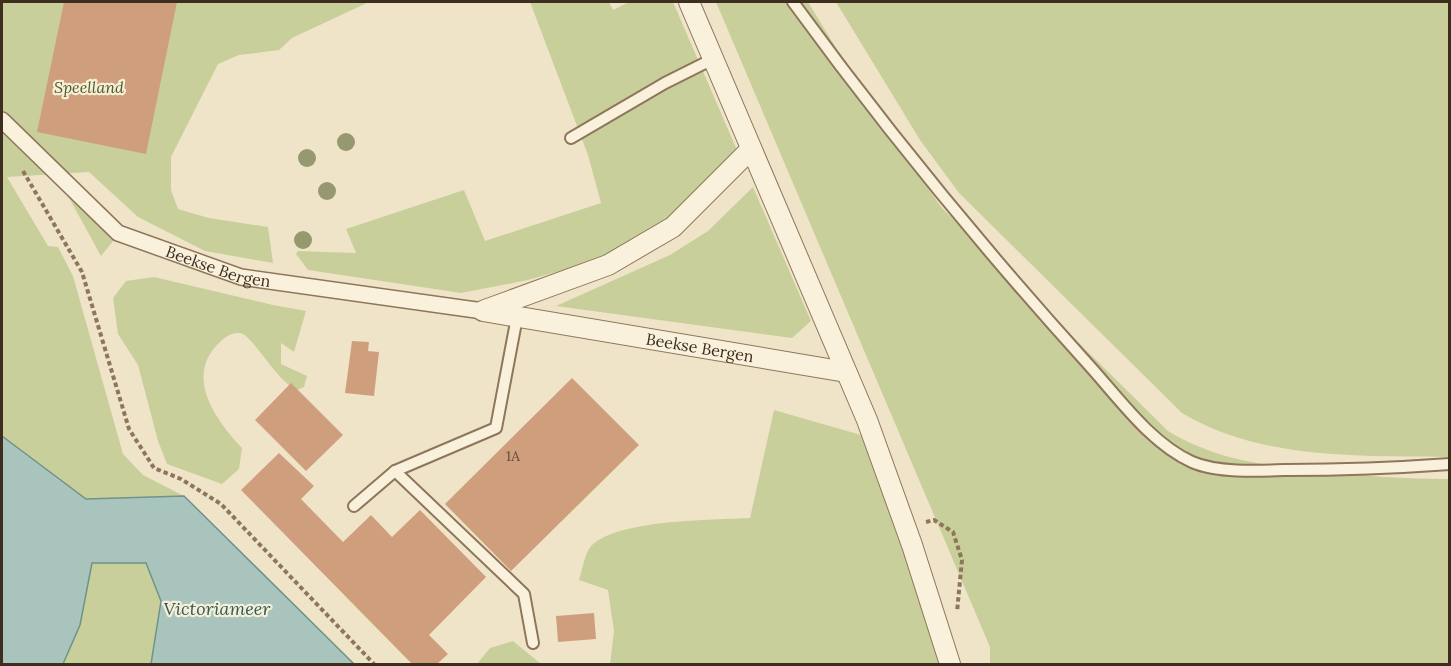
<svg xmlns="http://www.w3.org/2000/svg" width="1451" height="666" viewBox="0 0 1451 666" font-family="Lora,serif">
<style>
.green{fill:#c9cf9b}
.water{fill:#a9c4bc;stroke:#6f938a;stroke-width:1.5}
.building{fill:#cf9f7d}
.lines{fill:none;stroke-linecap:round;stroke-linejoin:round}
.service-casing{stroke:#8d765c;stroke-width:14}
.pedestrian-casing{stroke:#8d765c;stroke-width:18}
.minor-casing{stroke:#8d765c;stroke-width:22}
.path{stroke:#8d765c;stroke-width:4;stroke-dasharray:4.5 3;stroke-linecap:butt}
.service{stroke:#faf1dc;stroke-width:10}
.pedestrian{stroke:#faf1dc;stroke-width:15}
.minor{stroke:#faf1dc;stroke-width:20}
.tree{fill:#96986f}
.labels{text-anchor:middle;stroke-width:4.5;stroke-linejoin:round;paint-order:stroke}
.number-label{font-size:14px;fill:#624a37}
.park-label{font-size:16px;font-style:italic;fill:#4d5a26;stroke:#f7eed8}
.street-label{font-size:16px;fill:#3d2e20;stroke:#f7eed8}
.water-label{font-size:18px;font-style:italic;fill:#2f5d5a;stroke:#f7eed8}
</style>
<rect width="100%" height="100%" fill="#f0e4c8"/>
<g class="green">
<polygon points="2,2 369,2 292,38 279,50 239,55 218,64 171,157 171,190 178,209 209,218 268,227 273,263 205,251 138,217 89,172 7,177 48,246 58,247 73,276 123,454 143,475 184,496 86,499 2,436"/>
<polygon points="530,2 609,2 613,10 629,2 673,2 740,157 675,215 623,248 581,265 528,280 461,293 308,270 296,254 298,251 356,253 346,229 464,190 485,241 601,203 588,155"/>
<path d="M716,2H808L891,138L942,208L1168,431C1218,461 1265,465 1322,471C1365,476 1406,479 1449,479V664H990V647Z"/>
<path d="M836,2H1449V457C1361,456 1260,460 1182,413L959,193L920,140Z"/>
<polygon points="63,187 118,235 101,256"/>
<polygon points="753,187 811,321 792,338 556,306 670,255 708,231"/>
<path d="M154,277L273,305L306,311L294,352L281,343V364L307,376L304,387L297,390C276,381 252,334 240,333C231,332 223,338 217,345C185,379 217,421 242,448L239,469L222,484L167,464L158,441L138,365L118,334L113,298L126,281Z"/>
<path d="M774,410L861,435C894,512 924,580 939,664H610L614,631L608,590L579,580C582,571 584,557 589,549C609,519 715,520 750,518Z"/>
<polygon points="92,563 146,563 161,601 151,664 63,664 80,625"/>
<polygon points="513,641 541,664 477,664 490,648"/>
</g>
<polygon class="water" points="2,436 86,499 184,496 354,664 151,664 161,601 146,563 92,563 80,625 63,664 2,664"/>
<g class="building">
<polygon points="64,2 177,2 146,154 37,132"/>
<polygon points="352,341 369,342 368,351 379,352 374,396 345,393"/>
<polygon points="572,378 639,445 511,571 445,504"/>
<polygon points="291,383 343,435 306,471 255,420"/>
<polygon points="279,453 314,486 301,499 343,542 371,515 392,537 420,510 486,577 429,635 448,654 437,664 412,664 241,490"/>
<polygon points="594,613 596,639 558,642 556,616"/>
</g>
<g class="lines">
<g class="service-casing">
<g id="service">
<path d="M793,2C884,127 983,248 1087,363C1118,397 1150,443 1192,462C1217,473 1259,471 1287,470C1341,470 1395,468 1450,464"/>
<polyline points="571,138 665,83 713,59"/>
<polyline points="395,471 524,594 533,643"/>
<polyline points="354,506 395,471 496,428 517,317"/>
</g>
</g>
<g class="pedestrian-casing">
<g id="pedestrian">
<path id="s1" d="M2,120L118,233L241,277L483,311"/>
</g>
</g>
<g class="minor-casing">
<g id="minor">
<polyline points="689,2 867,420 912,545 950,664"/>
<polyline points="485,310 608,265 673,227 751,149"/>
<path id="s2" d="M483,311L846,372"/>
</g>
</g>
<g class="path">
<polyline points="23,171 82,272 129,429 154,468 181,479 221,504 374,664"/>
<polyline points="926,522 934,520 953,532 962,560 957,612"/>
</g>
<use href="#service" class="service"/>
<use href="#pedestrian" class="pedestrian"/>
<use href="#minor" class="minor"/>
</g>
<g class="tree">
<circle cx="346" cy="142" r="9"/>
<circle cx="307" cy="158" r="9"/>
<circle cx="327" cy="191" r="9"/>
<circle cx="303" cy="240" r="9"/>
</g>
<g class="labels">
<g class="number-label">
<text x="513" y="461">1A</text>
</g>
<g class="park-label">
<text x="89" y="93">Speelland</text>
</g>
<g class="street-label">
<text dy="6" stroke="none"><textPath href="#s1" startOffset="268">Beekse Bergen</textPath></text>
<text dy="6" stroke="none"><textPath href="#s2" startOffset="220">Beekse Bergen</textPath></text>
</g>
<g class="water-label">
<text x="217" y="615">Victoriameer</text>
</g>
</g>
<rect width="1451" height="666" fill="none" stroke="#3d2e20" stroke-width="6"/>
</svg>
